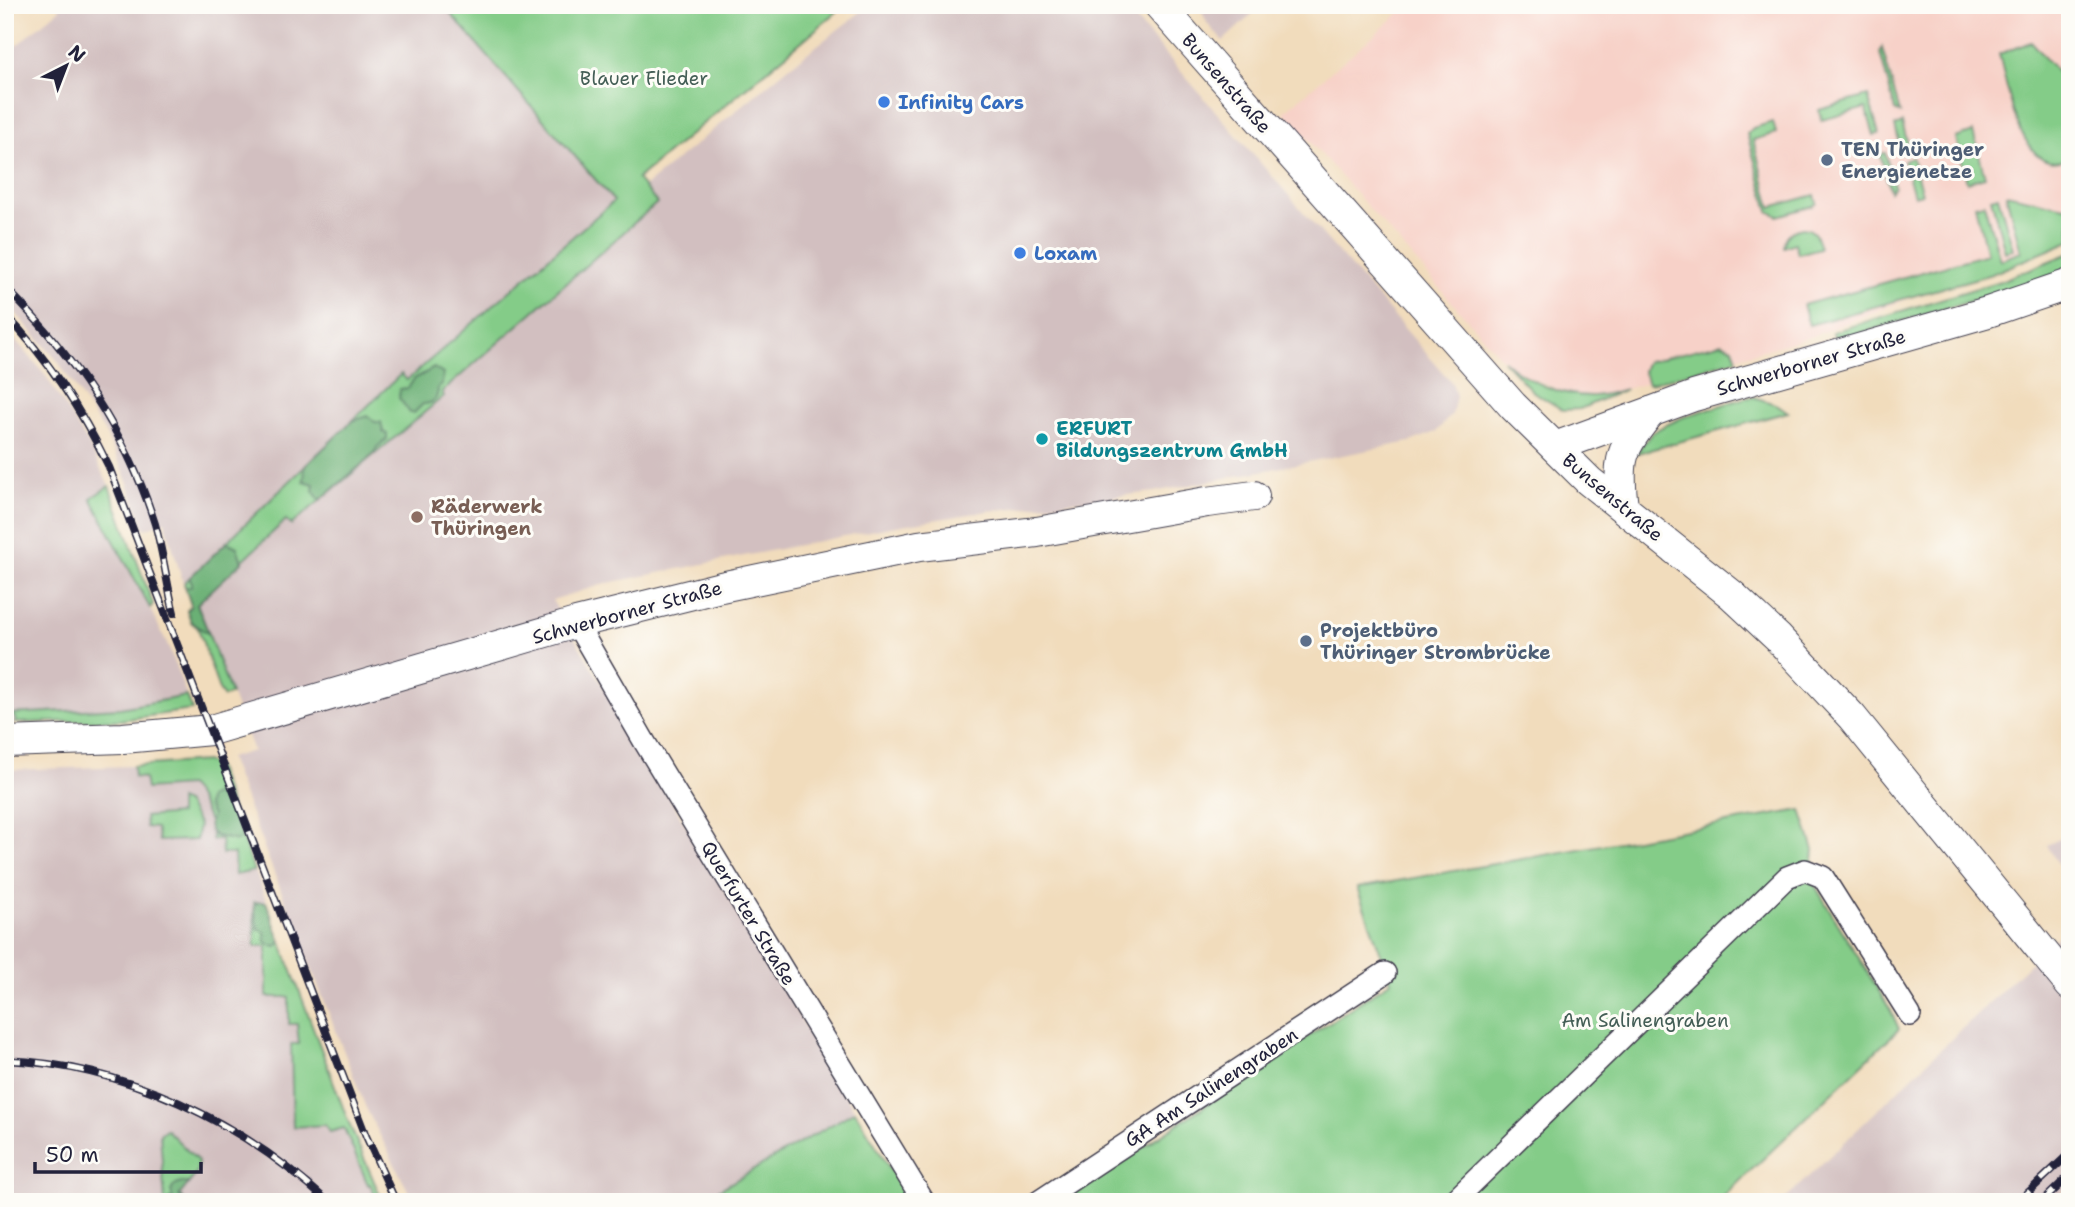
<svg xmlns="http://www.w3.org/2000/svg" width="2075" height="1207" viewBox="0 0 2075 1207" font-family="'Shantell Sans',sans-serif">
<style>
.built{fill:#f7d1c8}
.industrial{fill:#d2bfc0}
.green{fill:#84cc88;stroke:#537762;stroke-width:2}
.forest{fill:#6bb074;stroke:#466958;stroke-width:2}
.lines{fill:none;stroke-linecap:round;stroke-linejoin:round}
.street-casing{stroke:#413e4e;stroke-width:24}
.secondary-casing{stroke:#413e4e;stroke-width:32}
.street{stroke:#fff;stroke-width:21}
.secondary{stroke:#fff;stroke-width:30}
.rail-casing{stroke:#22223b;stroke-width:8}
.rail{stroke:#fdfcf7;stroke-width:5;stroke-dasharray:16;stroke-linecap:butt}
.shop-dot{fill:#3f7fe0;stroke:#fdfcf7;stroke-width:2.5}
.service-dot{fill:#5c6f8a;stroke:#fdfcf7;stroke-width:2.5}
.culture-dot{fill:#0f9aa8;stroke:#fdfcf7;stroke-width:2.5}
.education-dot{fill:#8d6e63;stroke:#fdfcf7;stroke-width:2.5}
.labels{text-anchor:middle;stroke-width:6;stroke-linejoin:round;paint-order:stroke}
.park-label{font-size:19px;fill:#445e56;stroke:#fdfcf7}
.street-label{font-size:19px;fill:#22223b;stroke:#fdfcf7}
.shop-label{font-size:19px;font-weight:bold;fill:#366cbe;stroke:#fdfcf7;text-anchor:start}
.service-label{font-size:19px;font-weight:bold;fill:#4e5e75;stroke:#fdfcf7;text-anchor:start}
.culture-label{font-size:19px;font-weight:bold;fill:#0d838f;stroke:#fdfcf7;text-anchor:start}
.education-label{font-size:19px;font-weight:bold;fill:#785e54;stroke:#fdfcf7;text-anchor:start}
</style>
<rect width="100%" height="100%" fill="#fdfcf7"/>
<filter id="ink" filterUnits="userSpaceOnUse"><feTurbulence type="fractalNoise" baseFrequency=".0143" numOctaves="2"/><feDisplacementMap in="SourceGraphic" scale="14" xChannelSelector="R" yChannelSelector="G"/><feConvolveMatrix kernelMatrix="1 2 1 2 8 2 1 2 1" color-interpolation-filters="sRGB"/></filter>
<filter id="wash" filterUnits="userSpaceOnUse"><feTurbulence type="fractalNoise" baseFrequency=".00686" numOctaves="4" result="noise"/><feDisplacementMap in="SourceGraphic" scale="28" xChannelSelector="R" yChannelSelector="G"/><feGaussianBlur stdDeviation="1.57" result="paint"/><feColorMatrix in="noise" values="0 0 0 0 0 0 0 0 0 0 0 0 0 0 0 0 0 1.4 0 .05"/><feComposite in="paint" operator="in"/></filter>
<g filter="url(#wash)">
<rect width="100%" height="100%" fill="#f1dcbc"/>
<polygon class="built" points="1409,5 2070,5 2070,236 1810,337 1605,395 1576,395 1559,390 1522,374 1503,360 1284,112"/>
<g class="industrial">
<polygon points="57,5 443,5 615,200 407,380 400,374 183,583 165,521 145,529 123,470 105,433 57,360 5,301 5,35 16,46 60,9"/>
<polygon points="870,5 1123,5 1452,383 1456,396 1452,414 1436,432 1410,442 1154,492 988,511 890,527 608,583 552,600 855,1111 698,1202 414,1202 366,1108 229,758 253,751 197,604 286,520 291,524 444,396 441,392 657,203 644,187 789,67"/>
<polygon points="1199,5 1262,5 1223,41 1207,23"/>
<polygon points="5,328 44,373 89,445 109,486 92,499 150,608 169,648 192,710 121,720 5,724"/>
<polygon points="206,761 217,768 350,1126 383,1202 5,1202 5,770 133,766"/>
<polygon points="2070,834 2070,886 2047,845"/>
<polygon points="2070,925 2070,1184 2052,1202 1782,1202"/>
</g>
<g class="green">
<polygon points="443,5 845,5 637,179 657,203 442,392 444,396 291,525 286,520 197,603 231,694 224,697 219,690 198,628 191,622 187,611 191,605 184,583 401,374 407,380 614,201"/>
<path d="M2031,42L2070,87V159C2062,161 2055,163 2048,161C2017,151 2006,82 1999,54Z"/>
<polygon points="1882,48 1900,113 1895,110 1880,53"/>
<polygon points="1868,96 1879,134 1874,135 1866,108 1822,120 1819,110"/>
<polygon points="1773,122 1776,133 1753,140 1771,207 1815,195 1817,203 1813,206 1778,216 1769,211 1747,134 1753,128"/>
<polygon points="1902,123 1910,151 1902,153 1895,126"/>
<polygon points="1973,132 1985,177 1967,182 1956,138"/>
<polygon points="1885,153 1894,186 1890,191 1880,154"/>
<polygon points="1912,157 1922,194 1914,196 1904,160"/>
<polygon points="2006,194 2070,208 2070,241 1992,274 1809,325 1803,305 1987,254 1975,205 1984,203 2000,260 2021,252"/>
<polygon points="1998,196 2013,249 2005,252 1991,198"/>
<path d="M1803,228C1815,229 1817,237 1820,248L1798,254L1795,243L1784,247C1784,235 1792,230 1803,228Z"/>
<polygon points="2070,253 2070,270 2005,291 1837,340 1832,332 2000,281"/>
<polygon points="1722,343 1733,348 1737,359 1648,384 1643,370 1647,362"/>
<path d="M1503,360C1526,381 1563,397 1594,396C1605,395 1616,392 1626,389L1580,409L1563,410L1532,391Z"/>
<polygon points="1754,397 1778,405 1788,412 1635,454 1652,433 1662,427 1686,416 1745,398"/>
<polygon points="109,486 153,604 150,608 91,498"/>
<polygon points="187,696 192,710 121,720 15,723 16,720 12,714 120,708"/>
<path d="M206,761L217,768L254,871L235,875L234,854H222L221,839L212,840C212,824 201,798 188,786L146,789L144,778L134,777L133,766Z"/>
<polygon points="179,800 187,804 199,825 196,840 159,841 156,828 146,827 145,817 179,814"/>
<polygon points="1801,810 1814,850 1811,879 1891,1011 1899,1029 1718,1202 1061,1202 1391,981 1357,888"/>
<polygon points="254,902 266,902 350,1126 383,1202 378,1202 370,1184 368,1185 344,1128 330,1132 325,1125 293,1127 291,1044 299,1044 297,1024 289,1024 289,997 267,997 267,946 255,946"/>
<polygon points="855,1111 910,1202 698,1202"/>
<polygon points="166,1129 198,1161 197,1173 179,1195 187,1202 165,1202 160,1134"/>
</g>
<g class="forest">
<path d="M434,368L443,374L442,385L438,388C438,398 433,404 423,404L414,413H410L399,398L400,389L408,388L414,379Z"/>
<polygon points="368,416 375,422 381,422 383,432 387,434 387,439 377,447 374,454 320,500 313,491 314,484 304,481 305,466 352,421"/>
<polygon points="227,542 237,547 242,562 197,604 209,634 191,622 187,611 191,605 185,587 191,587 192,582 189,578"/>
<polygon points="220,792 228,798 242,837 237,841 215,836 210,831 209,823 212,816 207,806 208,798"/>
<polygon points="259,902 266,902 281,942 277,946 270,945 265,941 265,932 258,929 254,905"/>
<polygon points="181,1183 189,1183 179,1196 187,1202 168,1202 169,1199 173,1199 171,1191 174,1186"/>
</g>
</g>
<g filter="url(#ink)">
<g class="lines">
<g class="street-casing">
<g id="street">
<polyline points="576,623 644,741 924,1202"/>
<polyline points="1038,1202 1385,973"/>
<polyline points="1453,1202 1787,877 1805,870 1823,877 1910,1015"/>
</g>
</g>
<g class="secondary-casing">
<g id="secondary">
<polyline points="1159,5 1513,406 1589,481 1732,595 1778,638 1852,717 2070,985"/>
<polyline points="1555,447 1694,396 1988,312 2070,284"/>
<path d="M1623,507C1617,460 1620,448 1651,412"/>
<polyline points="5,742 123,738 211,730 576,623 721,587 919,546 1037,532 1207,502 1254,496"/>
</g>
</g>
<use href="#street" class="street"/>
<use href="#secondary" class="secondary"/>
<g class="rail-casing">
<g id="rail">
<path d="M5,287C73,355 126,431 155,524C163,553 167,584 174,613"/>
<path d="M5,314C48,359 82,411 109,467L366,1136L396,1202"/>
<path d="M5,1060C124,1065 241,1121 328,1202"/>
<polyline points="2018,1202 2070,1153"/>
<polyline points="2042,1202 2070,1175"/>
</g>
</g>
<use href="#rail" class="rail"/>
</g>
</g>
<g class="shop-dot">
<circle cx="884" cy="102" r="7"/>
<circle cx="1020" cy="253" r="7"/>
</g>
<g class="service-dot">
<circle cx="1827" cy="160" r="7"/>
<circle cx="1306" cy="641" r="7"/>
</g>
<circle class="culture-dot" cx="1042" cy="439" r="7"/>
<circle class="education-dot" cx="417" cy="517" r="7"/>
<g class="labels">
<g class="park-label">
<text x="644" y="85">Blauer Flieder</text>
<text x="1645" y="1027">Am Salinengraben</text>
</g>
<g class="street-label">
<text transform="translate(1227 83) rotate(49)" y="7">Bunsenstraße</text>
<text transform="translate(1811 362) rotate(-16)" y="7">Schwerborner Straße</text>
<text transform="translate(1613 497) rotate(40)" y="7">Bunsenstraße</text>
<text transform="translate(627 612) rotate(-15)" y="7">Schwerborner Straße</text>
<text transform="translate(749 913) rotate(59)" y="7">Querfurter Straße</text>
<text transform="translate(1211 1087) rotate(-33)" y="7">GA Am Salinengraben</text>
</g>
<g class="shop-label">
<text x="898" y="109">Infinity Cars</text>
<text x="1034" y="260">Loxam</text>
</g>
<g class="service-label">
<text x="1841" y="156">TEN Thüringer<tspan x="1841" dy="22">Energienetze</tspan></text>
<text x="1320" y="637">Projektbüro<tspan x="1320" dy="22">Thüringer Strombrücke</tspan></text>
</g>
<g class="culture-label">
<text x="1056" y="435">ERFURT<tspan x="1056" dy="22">Bildungszentrum GmbH</tspan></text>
</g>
<g class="education-label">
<text x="431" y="513">Räderwerk<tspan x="431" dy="22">Thüringen</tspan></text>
</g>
</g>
<rect width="2075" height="1207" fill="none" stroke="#fdfcf7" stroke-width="28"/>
<g transform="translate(66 66) rotate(42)" stroke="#fdfcf7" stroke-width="5" paint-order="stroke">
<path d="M0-5L12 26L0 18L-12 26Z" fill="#22223b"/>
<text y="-10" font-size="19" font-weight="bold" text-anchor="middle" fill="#22223b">N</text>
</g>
<path d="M35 1162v10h166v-10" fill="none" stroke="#22223b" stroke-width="3.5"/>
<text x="46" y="1162" font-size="21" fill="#22223b" stroke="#fdfcf7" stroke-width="5" paint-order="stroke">50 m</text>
</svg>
